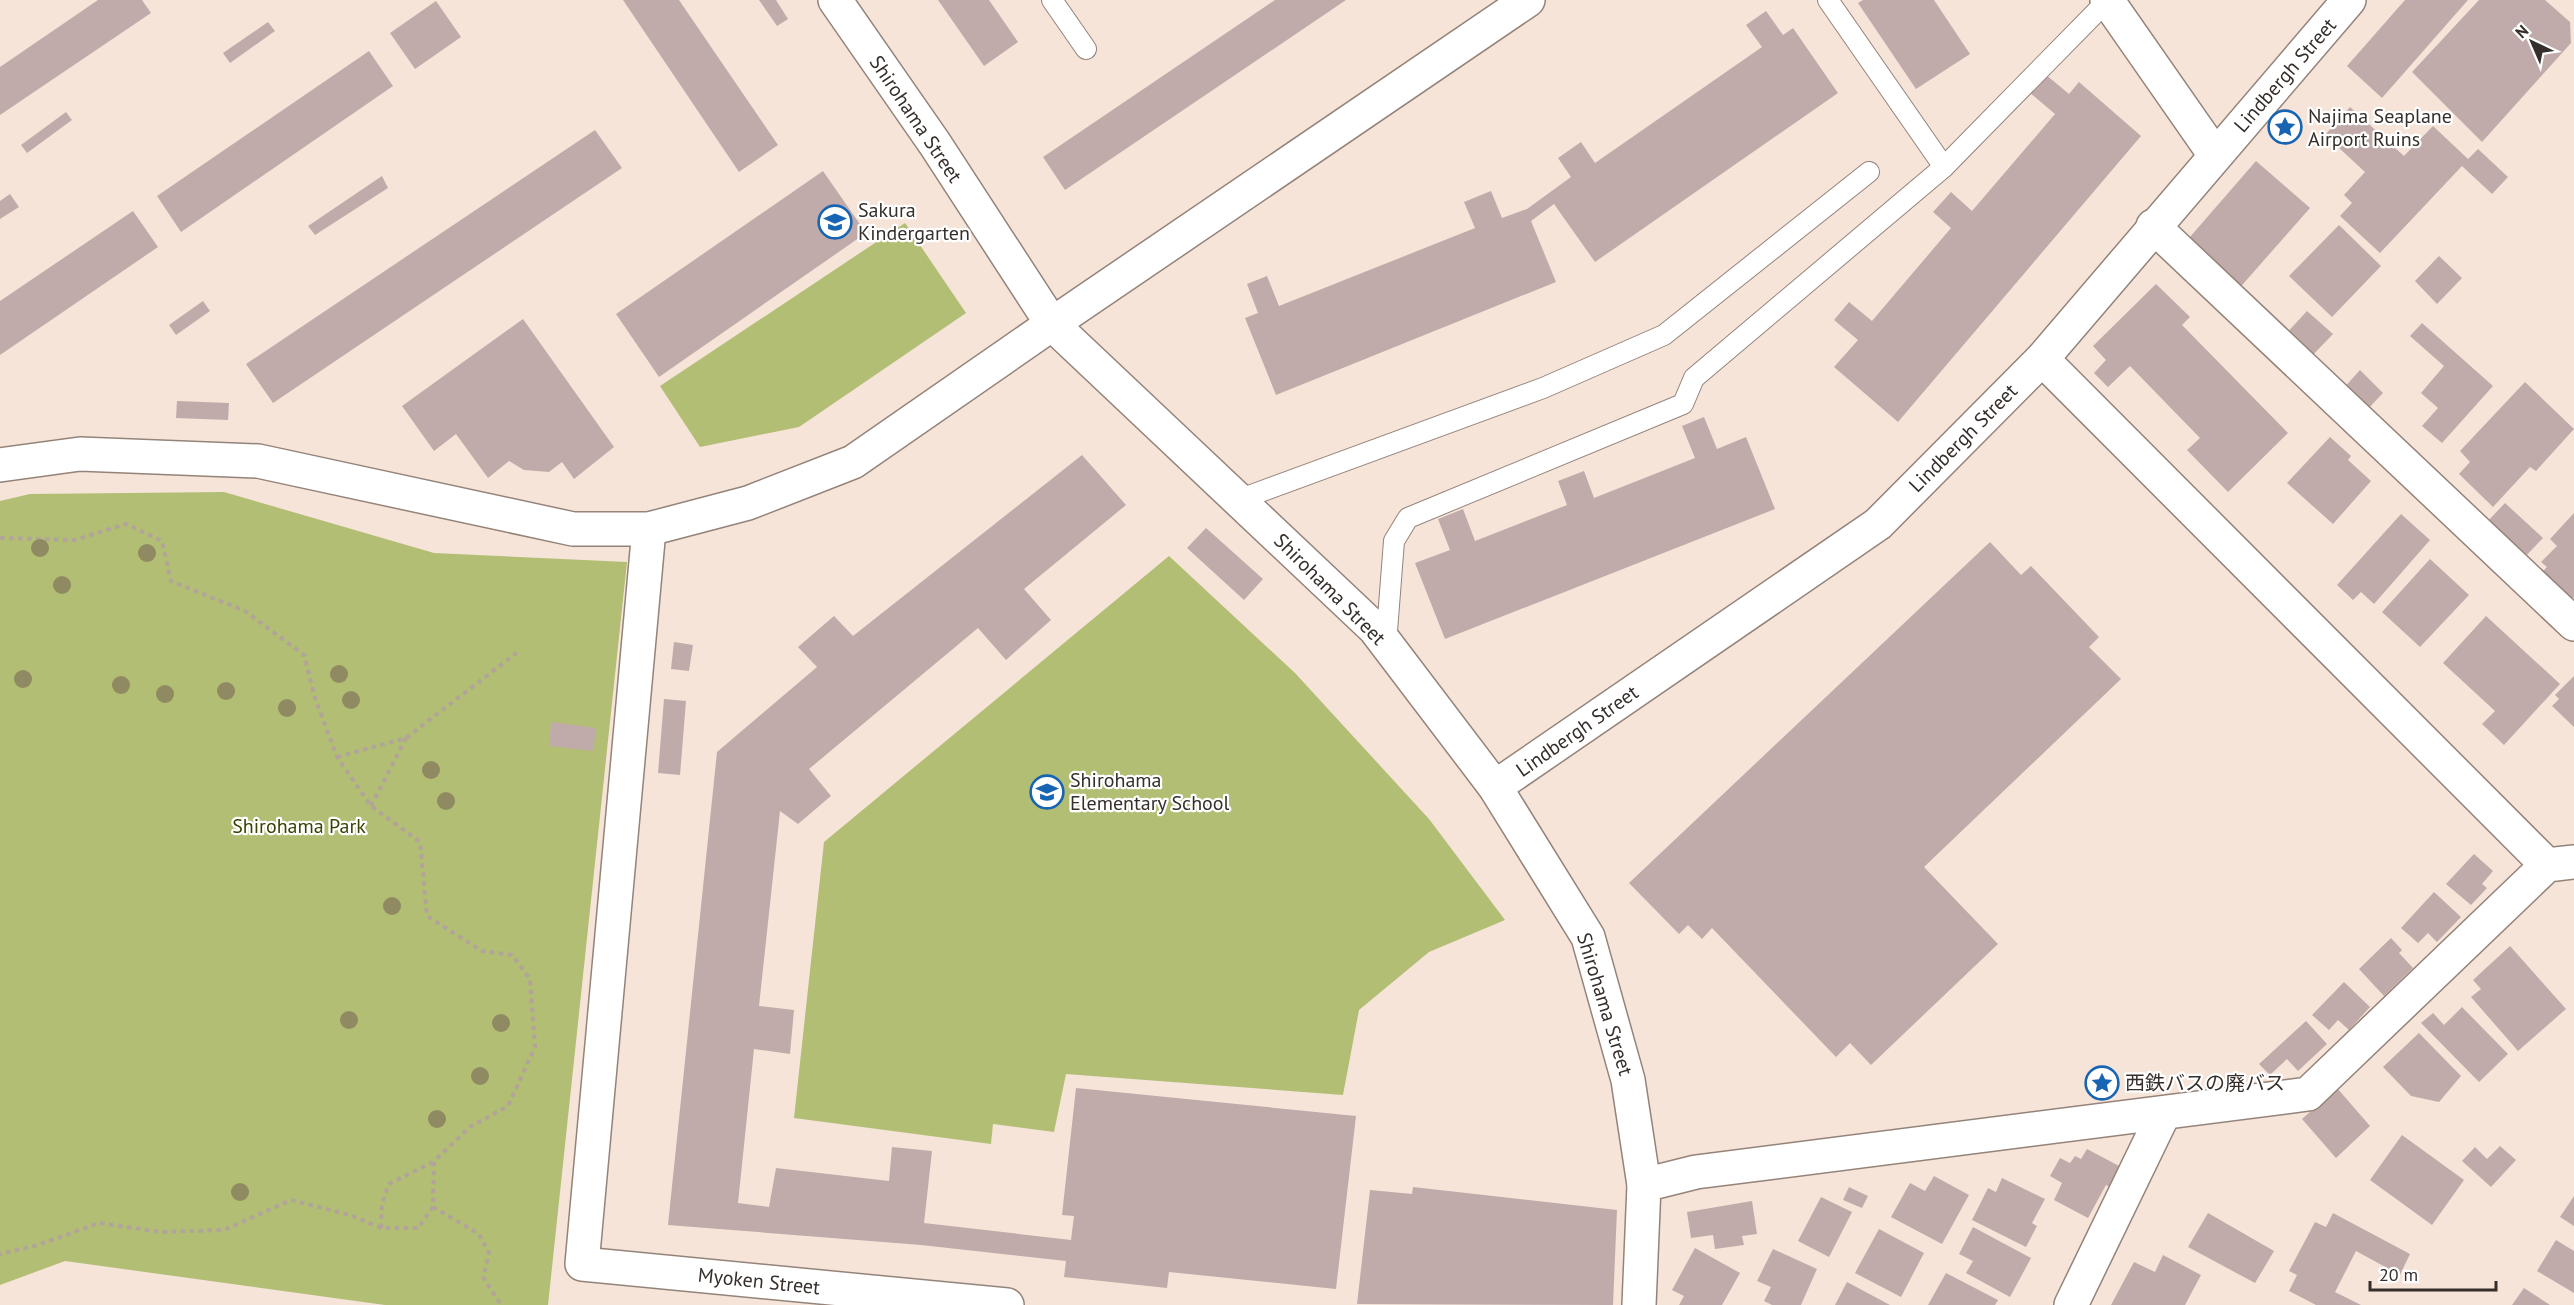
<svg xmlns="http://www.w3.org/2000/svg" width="2574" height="1305" viewBox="0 0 2574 1305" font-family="'PT Sans','Noto Sans JP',sans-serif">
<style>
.green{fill:#b1be73}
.building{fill:#c0abaa}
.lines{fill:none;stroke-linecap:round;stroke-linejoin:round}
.service-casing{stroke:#948379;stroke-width:22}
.minor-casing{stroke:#948379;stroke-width:36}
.tertiary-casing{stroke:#948379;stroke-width:36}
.path{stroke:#b2a39b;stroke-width:4;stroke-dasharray:4.5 4.5;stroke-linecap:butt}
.service{stroke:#fff;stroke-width:20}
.minor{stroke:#fff;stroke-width:33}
.tertiary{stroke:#fff;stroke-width:33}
.tree{fill:#8f8a62}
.labels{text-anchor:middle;stroke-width:4.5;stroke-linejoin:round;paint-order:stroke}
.street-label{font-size:20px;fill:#352e2a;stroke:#fff}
.poi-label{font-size:20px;fill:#352e2a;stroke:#fff;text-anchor:start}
.park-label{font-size:20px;fill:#3a4101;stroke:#fff}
</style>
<rect width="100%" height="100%" fill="#f6e4d9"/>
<g class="green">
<polygon points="905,223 966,313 799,427 700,447 660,386"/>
<polygon points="224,492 434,553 627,562 548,1305 385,1305 65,1261 0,1285 0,501 30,494"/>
<polygon points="1169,556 1295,673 1429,819 1505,920 1429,952 1359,1010 1343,1095 1066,1074 1054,1132 993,1124 991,1144 794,1118 824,842"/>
</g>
<g class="building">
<polygon points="98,0 142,0 151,13 0,115 0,67"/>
<polygon points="623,0 679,0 778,145 739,172"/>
<polygon points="759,0 776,0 788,19 777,26"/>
<polygon points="938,0 989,0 1018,42 984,66"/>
<polygon points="1275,0 1346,0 1065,190 1043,157"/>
<polygon points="1863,0 1934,0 1970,54 1916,89 1858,3"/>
<polygon points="2405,0 2468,0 2382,98 2347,66"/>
<polygon points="2479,0 2545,0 2570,22 2571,43 2482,142 2412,72"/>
<polygon points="436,1 461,37 415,69 390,33"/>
<polygon points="1766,11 1783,35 1793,28 1838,93 1595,262 1554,204 1531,221 1556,282 1276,395 1245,318 1258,313 1247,284 1267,276 1279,306 1475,228 1464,202 1491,191 1502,218 1527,209 1571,177 1558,158 1581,142 1595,163 1762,47 1746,25"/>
<polygon points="268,22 275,31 230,63 223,53"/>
<polygon points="369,51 393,86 181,232 157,196"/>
<polygon points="2045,74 2069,94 2079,82 2141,136 1898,422 1834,367 1858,340 1834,320 1849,302 1872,321 1951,228 1933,212 1951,192 1972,211 2055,114 2029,92"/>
<polygon points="2350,107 2404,156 2433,126 2468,159 2478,149 2508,177 2492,194 2462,166 2380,253 2340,216 2352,203 2344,195 2365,172 2325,135"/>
<polygon points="66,112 72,120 27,153 21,145"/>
<polygon points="595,130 622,168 273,403 246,364"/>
<polygon points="2256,161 2310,208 2236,292 2183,245"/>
<polygon points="823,171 866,233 659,377 616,314"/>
<polygon points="382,176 388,188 315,235 308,226"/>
<polygon points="10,194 19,207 0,219 0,201"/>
<polygon points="133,211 158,247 0,355 0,301"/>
<polygon points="2339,225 2381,266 2332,317 2289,276"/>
<polygon points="2439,256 2462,278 2437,304 2415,281"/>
<polygon points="2156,284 2190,317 2182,325 2288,433 2228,492 2187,450 2200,438 2130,366 2108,387 2094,373 2106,360 2093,346"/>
<polygon points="203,301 210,311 176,335 169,325"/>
<polygon points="2307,311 2333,334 2309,359 2284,336"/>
<polygon points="523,319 614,447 574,479 562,462 549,472 524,470 509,461 488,478 456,434 434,451 402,406"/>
<polygon points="2422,323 2493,386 2442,443 2422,426 2438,408 2421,393 2444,366 2410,336"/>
<polygon points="2360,370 2383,393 2365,412 2342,390"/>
<polygon points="2525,382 2574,429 2536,471 2530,467 2493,507 2459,474 2470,462 2460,451"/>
<polygon points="177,401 229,403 228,420 176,418"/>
<polygon points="1704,417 1717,449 1746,437 1775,509 1445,639 1415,563 1450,550 1438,519 1463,509 1475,541 1567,505 1558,481 1584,471 1594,498 1695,458 1682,426"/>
<polygon points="2330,437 2351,456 2348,460 2371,481 2333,524 2287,483"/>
<polygon points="1082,455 1126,505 1024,589 1051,620 1006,660 978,628 809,769 831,796 798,824 780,811 759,1006 794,1010 790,1054 754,1049 738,1203 769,1207 776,1168 889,1181 892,1147 932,1151 924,1223 1071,1240 1074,1216 1062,1215 1076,1088 1356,1116 1336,1289 1169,1272 1167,1288 1064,1277 1066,1261 921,1245 668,1225 717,752 817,667 798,647 834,616 853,636"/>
<polygon points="2505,503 2543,538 2523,559 2486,523"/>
<polygon points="2574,513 2574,597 2571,600 2539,575 2547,567 2541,562 2557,546 2550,539"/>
<polygon points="2401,514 2430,540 2374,604 2361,592 2353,600 2337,585"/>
<polygon points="1206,528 1263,579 1244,600 1187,548"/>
<polygon points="1990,542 2021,575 2031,566 2099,637 2089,647 2121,679 1924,867 1998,944 1871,1065 1850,1043 1836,1057 1712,928 1702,939 1688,925 1679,934 1629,883"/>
<polygon points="2430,559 2469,595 2420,647 2382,612"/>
<polygon points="2486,616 2560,684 2504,745 2482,724 2495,711 2443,663"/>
<polygon points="674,642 693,645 689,671 671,669"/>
<polygon points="2574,676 2574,727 2552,706 2559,699 2555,695"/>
<polygon points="664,699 686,701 680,775 658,773"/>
<polygon points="551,722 596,728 593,751 549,746"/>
<polygon points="2474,854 2493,871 2482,884 2487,888 2471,905 2446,884"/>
<polygon points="2434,892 2461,917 2437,942 2428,933 2418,943 2401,928"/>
<polygon points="2391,938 2402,950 2399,953 2413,968 2384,996 2359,969"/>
<polygon points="2510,946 2566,1009 2518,1051 2471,997 2481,989 2473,980"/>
<polygon points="2344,982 2370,1007 2349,1030 2338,1020 2329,1030 2312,1015"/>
<polygon points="2462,1007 2508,1054 2479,1082 2421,1023 2433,1013 2444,1025"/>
<polygon points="2306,1021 2327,1044 2298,1071 2287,1059 2270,1075 2259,1064"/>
<polygon points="2419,1033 2461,1076 2439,1102 2411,1096 2383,1067"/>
<polygon points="2337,1088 2370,1126 2336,1158 2302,1119"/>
<polygon points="2402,1135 2464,1180 2432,1225 2370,1180"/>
<polygon points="2500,1146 2516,1160 2491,1187 2462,1161 2475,1147 2487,1159"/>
<polygon points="2087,1149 2121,1167 2110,1187 2106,1185 2088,1218 2054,1200 2062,1183 2050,1176 2060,1158 2070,1163 2075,1156 2081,1159"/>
<polygon points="1934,1176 1969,1195 1942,1244 1891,1217 1910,1183 1925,1191"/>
<polygon points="2002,1178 2045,1199 2032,1223 2037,1226 2026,1247 1972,1220 1988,1188 1996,1192"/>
<polygon points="1413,1187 1617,1210 1613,1305 1357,1304 1370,1190 1412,1194"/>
<polygon points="1849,1187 1868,1196 1862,1208 1843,1200"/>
<polygon points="2574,1196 2574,1226 2560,1217"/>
<polygon points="1821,1197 1852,1212 1829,1257 1798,1241"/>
<polygon points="1752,1201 1757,1234 1742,1236 1744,1245 1715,1249 1713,1235 1691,1238 1687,1212"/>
<polygon points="2208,1213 2274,1251 2255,1283 2188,1247"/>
<polygon points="2333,1213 2410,1254 2400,1275 2356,1251 2335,1292 2361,1305 2316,1305 2289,1291 2297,1275 2289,1271 2315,1222 2326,1227"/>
<polygon points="1973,1227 2031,1258 2010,1297 1966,1273 1973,1261 1959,1254"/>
<polygon points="1879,1229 1924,1253 1901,1297 1855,1273"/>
<polygon points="2556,1240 2574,1251 2574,1293 2537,1271"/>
<polygon points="1695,1248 1740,1273 1722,1305 1679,1305 1684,1296 1672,1290"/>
<polygon points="1773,1249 1817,1269 1801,1305 1772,1305 1764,1301 1771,1287 1757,1281"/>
<polygon points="2163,1255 2201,1275 2185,1305 2111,1305 2134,1262 2155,1272"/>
<polygon points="1946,1273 1998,1300 1995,1305 1928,1305"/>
<polygon points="1847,1282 1890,1305 1835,1305"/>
<polygon points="2524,1288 2550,1305 2512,1305"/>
</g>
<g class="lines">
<g class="service-casing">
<g id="service">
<polyline points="1052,0 1086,49"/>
<polyline points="1828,0 1944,167"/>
<polyline points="1238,500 1543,388 1664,335 1869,172"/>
<polyline points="1386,644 1394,541 1408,518 1683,404 1694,378 1944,167 2107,1"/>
</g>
</g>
<g class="minor-casing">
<g id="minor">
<polyline points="2153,226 2574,624"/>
<polyline points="2042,359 2547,865"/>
<polyline points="649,529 582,1264 1007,1305"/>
<polyline points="1639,1305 1644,1185 1696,1172 2308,1094 2547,865 2574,862"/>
<polyline points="2071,1305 2164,1113"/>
</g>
</g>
<g class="tertiary-casing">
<g id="tertiary">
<polyline points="835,0 935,144 1052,324 1375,629 1495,787 1588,937 1628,1080 1644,1185"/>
<polyline points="2107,0 2215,155"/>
<polyline points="0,465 80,454 258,461 573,529 649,529 748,503 853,462 1052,324 1528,0"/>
<polyline points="1495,787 1878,524 2042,359 2349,0"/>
</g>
</g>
<g class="path">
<polyline points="0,538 75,540 126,524 162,541 171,581 245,611 304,655 315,698 337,757 371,806 420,842 427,916 482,951 512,955 530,979 535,1047 508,1106 470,1127 434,1161 433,1207 418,1228 381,1228 350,1215 291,1200 224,1230 160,1232 99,1223 38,1245 0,1254"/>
<polyline points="337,757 406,738 519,651"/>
<polyline points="371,806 406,738"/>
<polyline points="433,1207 479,1234 489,1253 483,1277 501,1305"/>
<polyline points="381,1228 382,1203 389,1184 433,1162"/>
</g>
<use href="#service" class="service"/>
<use href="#minor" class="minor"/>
<use href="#tertiary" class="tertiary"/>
</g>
<g class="tree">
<circle cx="40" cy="548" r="9"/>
<circle cx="147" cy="553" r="9"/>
<circle cx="62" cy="585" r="9"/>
<circle cx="339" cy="674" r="9"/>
<circle cx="23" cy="679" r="9"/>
<circle cx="121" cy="685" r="9"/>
<circle cx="226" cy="691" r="9"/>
<circle cx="165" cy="694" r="9"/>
<circle cx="351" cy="700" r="9"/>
<circle cx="287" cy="708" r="9"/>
<circle cx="431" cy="770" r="9"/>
<circle cx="446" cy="801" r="9"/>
<circle cx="392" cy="906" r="9"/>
<circle cx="349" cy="1020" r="9"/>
<circle cx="501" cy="1023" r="9"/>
<circle cx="480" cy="1076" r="9"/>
<circle cx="437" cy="1119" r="9"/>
<circle cx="240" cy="1192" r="9"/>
</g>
<defs>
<g id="sight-ring" transform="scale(1.725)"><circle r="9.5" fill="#fff" stroke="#1764b3" stroke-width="1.5"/><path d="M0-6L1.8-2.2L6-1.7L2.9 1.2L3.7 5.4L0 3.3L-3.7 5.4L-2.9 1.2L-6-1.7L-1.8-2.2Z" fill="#1764b3"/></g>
<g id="school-ring" transform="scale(1.725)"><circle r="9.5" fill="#fff" stroke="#1764b3" stroke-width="1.5"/><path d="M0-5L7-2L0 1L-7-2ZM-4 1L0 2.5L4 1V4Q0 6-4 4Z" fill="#1764b3"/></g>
</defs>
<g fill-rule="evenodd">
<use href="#sight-ring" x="2285" y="127"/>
<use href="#school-ring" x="835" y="222"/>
<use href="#school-ring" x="1047" y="792"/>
<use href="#sight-ring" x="2102" y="1083"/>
</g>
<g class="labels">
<g class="street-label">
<text transform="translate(2285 75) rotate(-49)" y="7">Lindbergh Street</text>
<text transform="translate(916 119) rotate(56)" y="7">Shirohama Street</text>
<text transform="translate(1963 438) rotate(-45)" y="7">Lindbergh Street</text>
<text transform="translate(1330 589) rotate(45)" y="7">Shirohama Street</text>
<text transform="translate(1577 731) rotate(-35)" y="7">Lindbergh Street</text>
<text transform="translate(1605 1004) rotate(73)" y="7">Shirohama Street</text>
<text transform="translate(759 1281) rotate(6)" y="7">Myoken Street</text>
</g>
<g class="poi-label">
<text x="2308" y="123">Najima Seaplane<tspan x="2308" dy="23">Airport Ruins</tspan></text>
<text x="858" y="217">Sakura<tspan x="858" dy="23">Kindergarten</tspan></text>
<text x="1070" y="787">Shirohama<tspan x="1070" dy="23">Elementary School</tspan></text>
<text x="2125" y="1090">西鉄バスの廃バス</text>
</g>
<g class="park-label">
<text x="299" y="833">Shirohama Park</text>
</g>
</g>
<g transform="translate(2532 42) rotate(316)" stroke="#ffffff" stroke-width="4.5" paint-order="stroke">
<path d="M0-4.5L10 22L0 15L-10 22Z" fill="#352e2a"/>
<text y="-9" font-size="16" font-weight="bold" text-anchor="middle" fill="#352e2a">N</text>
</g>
<path d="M2370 1281v9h126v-9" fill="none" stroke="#352e2a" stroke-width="3"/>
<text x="2379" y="1281" font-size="18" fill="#352e2a" stroke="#ffffff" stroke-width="4.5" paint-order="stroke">20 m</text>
</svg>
